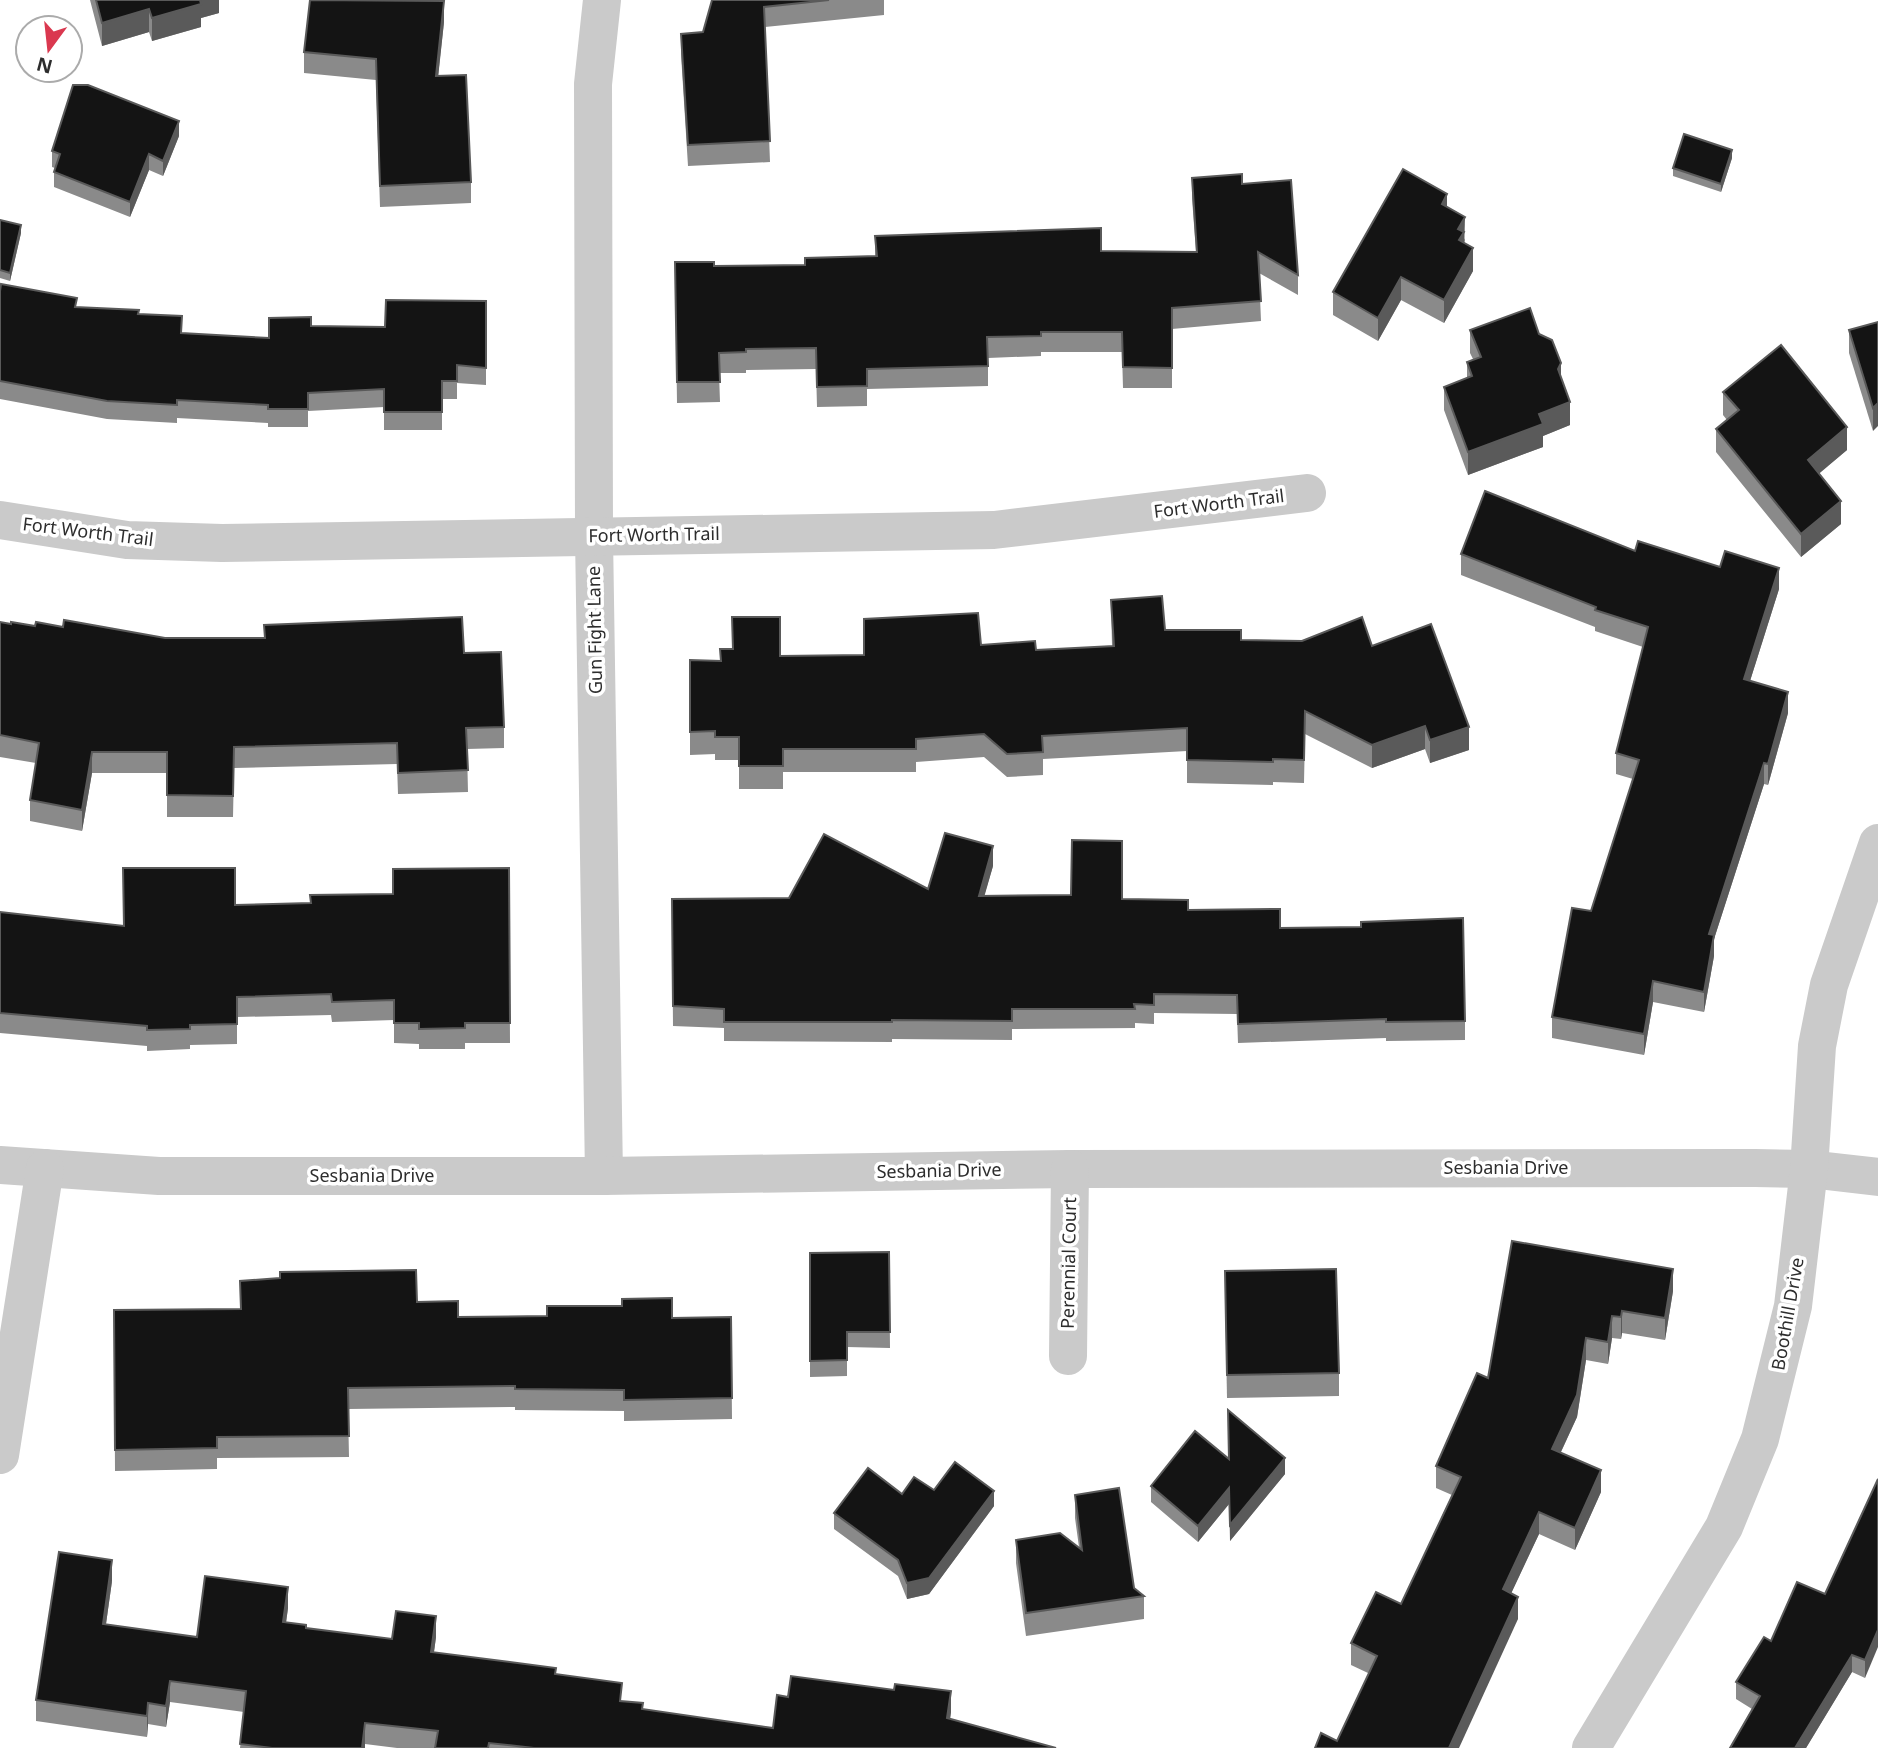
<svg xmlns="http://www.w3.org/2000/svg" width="1878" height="1748" viewBox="0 0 1878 1748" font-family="'Noto Sans',sans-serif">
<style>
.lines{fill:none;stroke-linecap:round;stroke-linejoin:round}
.minor{stroke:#cacaca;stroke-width:38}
.wall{fill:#8a8a8a}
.shaded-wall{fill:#5a5a5a}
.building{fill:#141414;stroke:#5a5a5a;stroke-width:2}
.labels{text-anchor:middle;stroke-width:7;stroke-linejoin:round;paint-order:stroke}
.street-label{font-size:18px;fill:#2d2d2d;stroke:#fff}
</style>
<rect width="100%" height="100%" fill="#fff"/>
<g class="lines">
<g class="minor">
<polyline points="602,0 593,84 594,536 604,1176"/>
<polyline points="0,520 127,540 222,543 994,530 1307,493"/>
<polyline points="0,1165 159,1176 604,1176 1070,1169 1755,1168 1809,1169 1878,1177"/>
<polyline points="1068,1356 1070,1169"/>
<polyline points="0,1455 45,1168"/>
<polyline points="1591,1748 1724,1527 1760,1439 1793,1306 1809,1169 1817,1046 1829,985 1878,843"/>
</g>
</g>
<g class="wall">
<polygon points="90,0 219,0 219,13 201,18 201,27 152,41 149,32 102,46"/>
<polygon points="712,0 884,0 884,15 765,27 770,162 688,166 681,54 681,34 703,32"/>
<polygon points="444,22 438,76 471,182 471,203 380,207 376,80 304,73 304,52"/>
<polygon points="179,136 163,176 149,170 130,217 54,187 54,172 55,168 52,167 52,151"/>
<polygon points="1732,158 1721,192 1673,176 1673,168"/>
<polygon points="1192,178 1242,184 1298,275 1298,295 1259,273 1261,321 1172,329 1172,388 1123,388 1122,352 1041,352 1041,356 988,358 988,386 867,389 867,406 817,407 816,369 746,370 746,373 719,373 720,402 677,403 675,262 714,266 805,265 875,256 875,236 1101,251 1196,252 1192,198"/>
<polygon points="1447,207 1465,240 1464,243 1473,271 1444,323 1401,300 1378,341 1333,315 1333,292"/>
<polygon points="0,220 21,233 10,281 0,278"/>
<polygon points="0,291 77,307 139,314 182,333 269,338 311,326 385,327 486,301 486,385 457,383 457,399 442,399 442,430 384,430 384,407 308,411 308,427 268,427 268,423 177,418 177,423 107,419 0,399"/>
<polygon points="1878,322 1873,431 1849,353 1849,330"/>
<polygon points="1470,330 1539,334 1561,378 1570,425 1543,436 1543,447 1468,475 1444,410 1444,387 1467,378 1467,362 1473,359 1470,353"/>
<polygon points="1723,392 1847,450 1819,473 1841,524 1801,557 1716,452 1716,429 1727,420 1723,415"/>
<polygon points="1635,551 1779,589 1750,681 1788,713 1768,785 1764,784 1714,939 1714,956 1704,1012 1653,1002 1644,1055 1552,1038 1552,1017 1591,911 1633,779 1616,774 1616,753 1643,647 1595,631 1595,627 1461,575 1461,554"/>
<polygon points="1111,600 1165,630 1241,640 1372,646 1469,750 1430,763 1425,749 1372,768 1305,734 1304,783 1273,782 1273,785 1187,783 1187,751 1043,759 1043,775 1007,777 984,757 916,762 916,772 783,772 783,789 739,789 739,760 715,760 715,754 690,755 690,660 720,661 780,656 864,655 981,645 1036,650 1112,646"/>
<polygon points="0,622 11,624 63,627 165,638 464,653 504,727 504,748 467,749 468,792 398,794 397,764 234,768 233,817 167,817 167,773 92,773 82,831 30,821 30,800 36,763 0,757"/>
<polygon points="993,866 984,896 1122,899 1188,910 1280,928 1465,1021 1465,1040 1386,1041 1386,1038 1238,1043 1237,1014 1154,1013 1154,1024 1135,1023 1135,1028 1012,1029 1012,1040 892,1039 892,1042 724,1041 724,1028 673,1026 672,899 789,898 928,889"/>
<polygon points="509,868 510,1043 465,1043 465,1049 419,1049 419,1044 394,1043 394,1020 332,1022 331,1015 237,1017 237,1044 190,1045 190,1049 147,1051 147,1046 0,1033 0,912 123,926 235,905 310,903 393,894"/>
<polygon points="1512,1241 1673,1291 1665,1340 1622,1333 1621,1339 1612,1338 1608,1364 1586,1360 1577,1417 1561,1452 1601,1492 1575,1550 1539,1534 1511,1593 1518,1619 1368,1673 1351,1665 1351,1643 1401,1604 1452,1495 1436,1488 1436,1466 1488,1378"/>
<polygon points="889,1252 890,1348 847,1347 847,1376 810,1377 810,1253"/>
<polygon points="1225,1294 1339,1373 1339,1396 1227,1398"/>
<polygon points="417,1302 458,1317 672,1318 731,1317 732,1419 624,1421 624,1411 515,1410 515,1407 348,1409 349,1457 217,1458 217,1469 115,1471 114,1310 240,1309"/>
<polygon points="1229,1459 1285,1474 1230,1541 1229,1504 1198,1542 1151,1502 1151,1486"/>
<polygon points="1878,1479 1865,1678 1852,1672 1806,1748 1730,1748 1752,1709 1736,1699 1736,1682 1771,1641 1825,1594"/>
<polygon points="934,1490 994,1506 929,1594 907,1599 898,1576 834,1529 834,1513 902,1494"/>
<polygon points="1075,1495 1134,1588 1144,1596 1144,1619 1026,1636 1016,1563 1016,1540 1079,1547 1075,1518"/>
<polygon points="112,1581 106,1624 197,1637 288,1608 286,1623 306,1628 392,1639 436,1637 434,1652 556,1674 643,1709 773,1728 788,1697 951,1712 950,1719 1056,1748 397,1748 365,1744 365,1748 240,1748 244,1712 170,1702 166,1727 148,1724 147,1737 36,1721 36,1700"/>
</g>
<g class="shaded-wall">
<polygon points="198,0 219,0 219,13 201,18 201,27 152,41 152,18"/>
<polygon points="444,1 444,22 436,97 436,76"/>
<polygon points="149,9 149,32 102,46 102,23"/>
<polygon points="179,121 179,136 163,176 163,161"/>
<polygon points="1732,150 1732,158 1721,192 1721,184"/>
<polygon points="149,154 149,170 130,217 130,202"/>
<polygon points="1447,194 1447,217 1442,204"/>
<polygon points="1465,217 1464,255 1459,263 1458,229"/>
<polygon points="21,225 21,233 10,281 10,273"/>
<polygon points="1473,248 1473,271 1444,323 1444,300"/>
<polygon points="1401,277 1401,300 1378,341 1378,318"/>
<polygon points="1561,363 1561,386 1558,369"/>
<polygon points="1570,402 1570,425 1543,436 1543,447 1468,475 1468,452 1539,414"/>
<polygon points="1878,403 1878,426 1873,431 1873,408"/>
<polygon points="1847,427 1847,450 1808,483 1808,460"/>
<polygon points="1841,501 1841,524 1801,557 1801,534"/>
<polygon points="1779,568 1779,589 1744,700 1744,679"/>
<polygon points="1788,692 1788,713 1768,785 1768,764"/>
<polygon points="1425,726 1425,749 1372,768 1372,745"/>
<polygon points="1469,727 1469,750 1430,763 1430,740"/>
<polygon points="92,752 92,773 82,831 82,810"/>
<polygon points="1764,763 1764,784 1714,939 1714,956 1704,1012 1704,992 1709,934"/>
<polygon points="993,846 993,866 979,915 979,896"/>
<polygon points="1653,981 1653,1002 1644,1055 1644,1034"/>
<polygon points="1673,1269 1673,1291 1665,1340 1665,1318"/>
<polygon points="1622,1311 1622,1333 1621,1339 1621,1317"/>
<polygon points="1612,1316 1612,1338 1608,1364 1608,1342"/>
<polygon points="1586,1338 1586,1360 1577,1417 1552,1471 1552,1449"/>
<polygon points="1285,1458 1285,1474 1230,1541 1230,1525"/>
<polygon points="1601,1470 1601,1492 1575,1550 1575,1528"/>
<polygon points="1229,1488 1229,1504 1198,1542 1198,1526"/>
<polygon points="994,1491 994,1506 929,1594 907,1599 907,1583"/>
<polygon points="1539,1512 1539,1534 1503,1611 1503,1589"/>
<polygon points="112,1560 112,1581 103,1645 103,1624"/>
<polygon points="288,1587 288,1608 283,1643 283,1622"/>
<polygon points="1518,1597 1518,1619 1459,1748 1449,1748"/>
<polygon points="436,1616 436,1637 431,1673 431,1652"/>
<polygon points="1878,1630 1878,1647 1865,1678 1865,1660"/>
<polygon points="1852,1655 1852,1672 1806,1748 1795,1748"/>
<polygon points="170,1681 170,1702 166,1727 166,1706"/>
<polygon points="951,1691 951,1712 947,1739 947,1718"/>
<polygon points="148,1703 148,1724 147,1737 147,1716"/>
<polygon points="365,1723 365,1748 362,1748"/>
</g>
<g class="building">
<polygon points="96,0 200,0 201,4 152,18 149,9 102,23"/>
<polygon points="310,0 444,1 436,76 466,75 471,182 380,186 376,59 304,52"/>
<polygon points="712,0 829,0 764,7 770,141 688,145 681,34 703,32"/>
<polygon points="73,85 88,85 179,121 163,161 149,154 130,202 54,172 60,154 52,151"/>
<polygon points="1684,134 1732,150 1721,184 1673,168"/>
<polygon points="1403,169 1447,194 1442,204 1465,217 1458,229 1464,232 1459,240 1473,248 1444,300 1401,277 1378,318 1333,292"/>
<polygon points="1242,174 1242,184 1291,180 1298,275 1258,252 1261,301 1172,308 1172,368 1123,367 1122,332 1041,332 1041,336 987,337 988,366 867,369 867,386 817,387 816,348 746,349 746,352 719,353 720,382 677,382 675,262 714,262 714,266 805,265 805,258 877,256 875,236 1101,228 1101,251 1197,252 1192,178"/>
<polygon points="0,220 21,225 10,273 0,270"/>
<polygon points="1,284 77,298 75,307 139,310 138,314 182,316 181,333 269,338 269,318 311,317 311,326 385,327 386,300 486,301 486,368 457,365 457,381 442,381 442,412 384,412 384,389 308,393 308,409 268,409 268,405 177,400 177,405 107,401 0,381 0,291"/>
<polygon points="1530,308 1539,334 1552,340 1561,363 1558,369 1570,402 1539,414 1543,424 1468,452 1444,387 1472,376 1467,362 1481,357 1470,330"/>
<polygon points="1878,322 1878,403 1873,408 1849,330"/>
<polygon points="1781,345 1847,427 1808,460 1841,501 1801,534 1716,429 1739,410 1723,392"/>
<polygon points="1485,491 1635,551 1638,541 1720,567 1725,551 1779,568 1744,679 1788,692 1768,764 1764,763 1709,934 1714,935 1704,992 1653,981 1644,1034 1552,1017 1572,908 1591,911 1639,760 1616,753 1648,627 1595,610 1596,607 1461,554"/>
<polygon points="1162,596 1165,630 1241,630 1241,640 1302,641 1362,617 1372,646 1431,624 1469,727 1430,740 1425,726 1372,745 1305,711 1304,760 1273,759 1273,762 1187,760 1187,728 1042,736 1043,752 1007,754 984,734 916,739 916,749 783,749 783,766 739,766 739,737 715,737 715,731 690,732 690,660 721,661 720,649 733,649 732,617 780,617 780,656 864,655 864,619 978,613 981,645 1035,641 1036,650 1114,646 1111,600"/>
<polygon points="462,617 464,653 501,652 504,727 466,728 468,770 398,773 397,743 234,747 233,796 167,795 167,752 92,752 82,810 30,800 39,743 0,735 0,622 11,624 11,622 35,626 36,622 63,627 64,620 165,638 265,638 264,625"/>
<polygon points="945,833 993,846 979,896 1071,895 1072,840 1122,841 1122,899 1188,900 1188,910 1280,909 1280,928 1361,927 1361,922 1463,918 1465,1021 1386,1022 1386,1019 1238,1024 1237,995 1154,994 1154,1005 1134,1004 1135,1009 1012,1009 1012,1021 892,1020 892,1022 724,1022 724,1009 673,1006 672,899 789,898 824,834 928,889"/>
<polygon points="123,868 235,868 235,905 311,903 310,895 393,894 393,869 509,868 510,1023 465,1023 465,1028 419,1029 419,1023 394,1023 394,1000 332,1002 331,994 237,997 237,1024 190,1025 190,1029 147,1030 147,1026 0,1013 0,912 124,926"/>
<polygon points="1512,1241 1673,1269 1665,1318 1622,1311 1621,1317 1612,1316 1608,1342 1586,1338 1577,1395 1552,1449 1601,1470 1575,1528 1539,1512 1503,1589 1518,1597 1449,1748 1315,1748 1321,1733 1337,1741 1377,1656 1351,1643 1376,1592 1401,1604 1461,1477 1436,1466 1477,1373 1488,1378"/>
<polygon points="889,1252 890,1332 847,1332 847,1360 810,1361 810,1253"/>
<polygon points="1336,1269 1339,1373 1227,1375 1225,1271"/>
<polygon points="416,1270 417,1302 458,1301 458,1317 547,1316 547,1306 622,1306 622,1299 672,1298 672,1318 731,1317 732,1398 624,1400 624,1390 515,1389 515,1386 348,1388 349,1436 217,1437 217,1448 115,1450 114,1310 241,1309 240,1281 280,1278 280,1272"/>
<polygon points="1228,1410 1285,1458 1230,1525 1229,1488 1198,1526 1151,1486 1195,1431 1229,1459"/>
<polygon points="955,1462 994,1491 929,1578 907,1583 898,1560 834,1513 868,1468 902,1494 914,1477 934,1490"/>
<polygon points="1878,1479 1878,1630 1865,1660 1852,1655 1795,1748 1730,1748 1760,1696 1736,1682 1764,1637 1771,1641 1797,1582 1825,1594"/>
<polygon points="1119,1488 1134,1588 1144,1596 1026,1613 1016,1540 1060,1533 1082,1550 1075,1495"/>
<polygon points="59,1552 112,1560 103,1624 197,1637 205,1576 288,1587 283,1622 306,1625 306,1628 392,1639 396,1611 436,1616 431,1652 556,1668 555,1674 622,1683 620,1701 643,1703 642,1709 773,1728 777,1695 788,1697 791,1676 894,1690 895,1684 951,1691 947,1718 1056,1748 534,1748 489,1743 488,1748 435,1748 438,1731 365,1723 362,1748 272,1748 240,1744 246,1691 170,1681 166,1706 148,1703 147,1716 36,1700"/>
</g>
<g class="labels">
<g class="street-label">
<text transform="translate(1219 504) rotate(-7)" y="6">Fort Worth Trail</text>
<text transform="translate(88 532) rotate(7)" y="6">Fort Worth Trail</text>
<text transform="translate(654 535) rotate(-1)" y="6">Fort Worth Trail</text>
<text transform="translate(595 630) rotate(-91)" y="6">Gun Fight Lane</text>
<text x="1506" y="1174">Sesbania Drive</text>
<text transform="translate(939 1171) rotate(-1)" y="6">Sesbania Drive</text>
<text x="372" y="1182">Sesbania Drive</text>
<text transform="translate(1069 1263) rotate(-89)" y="6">Perennial Court</text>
<text transform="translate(1788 1314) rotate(-80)" y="6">Boothill Drive</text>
</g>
</g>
<g transform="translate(49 49) rotate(195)"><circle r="33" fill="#ffffff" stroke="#ababab" stroke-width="2"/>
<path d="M0-5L12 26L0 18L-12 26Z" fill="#da384f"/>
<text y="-10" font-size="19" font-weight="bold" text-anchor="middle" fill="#2d2d2d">N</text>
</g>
</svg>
